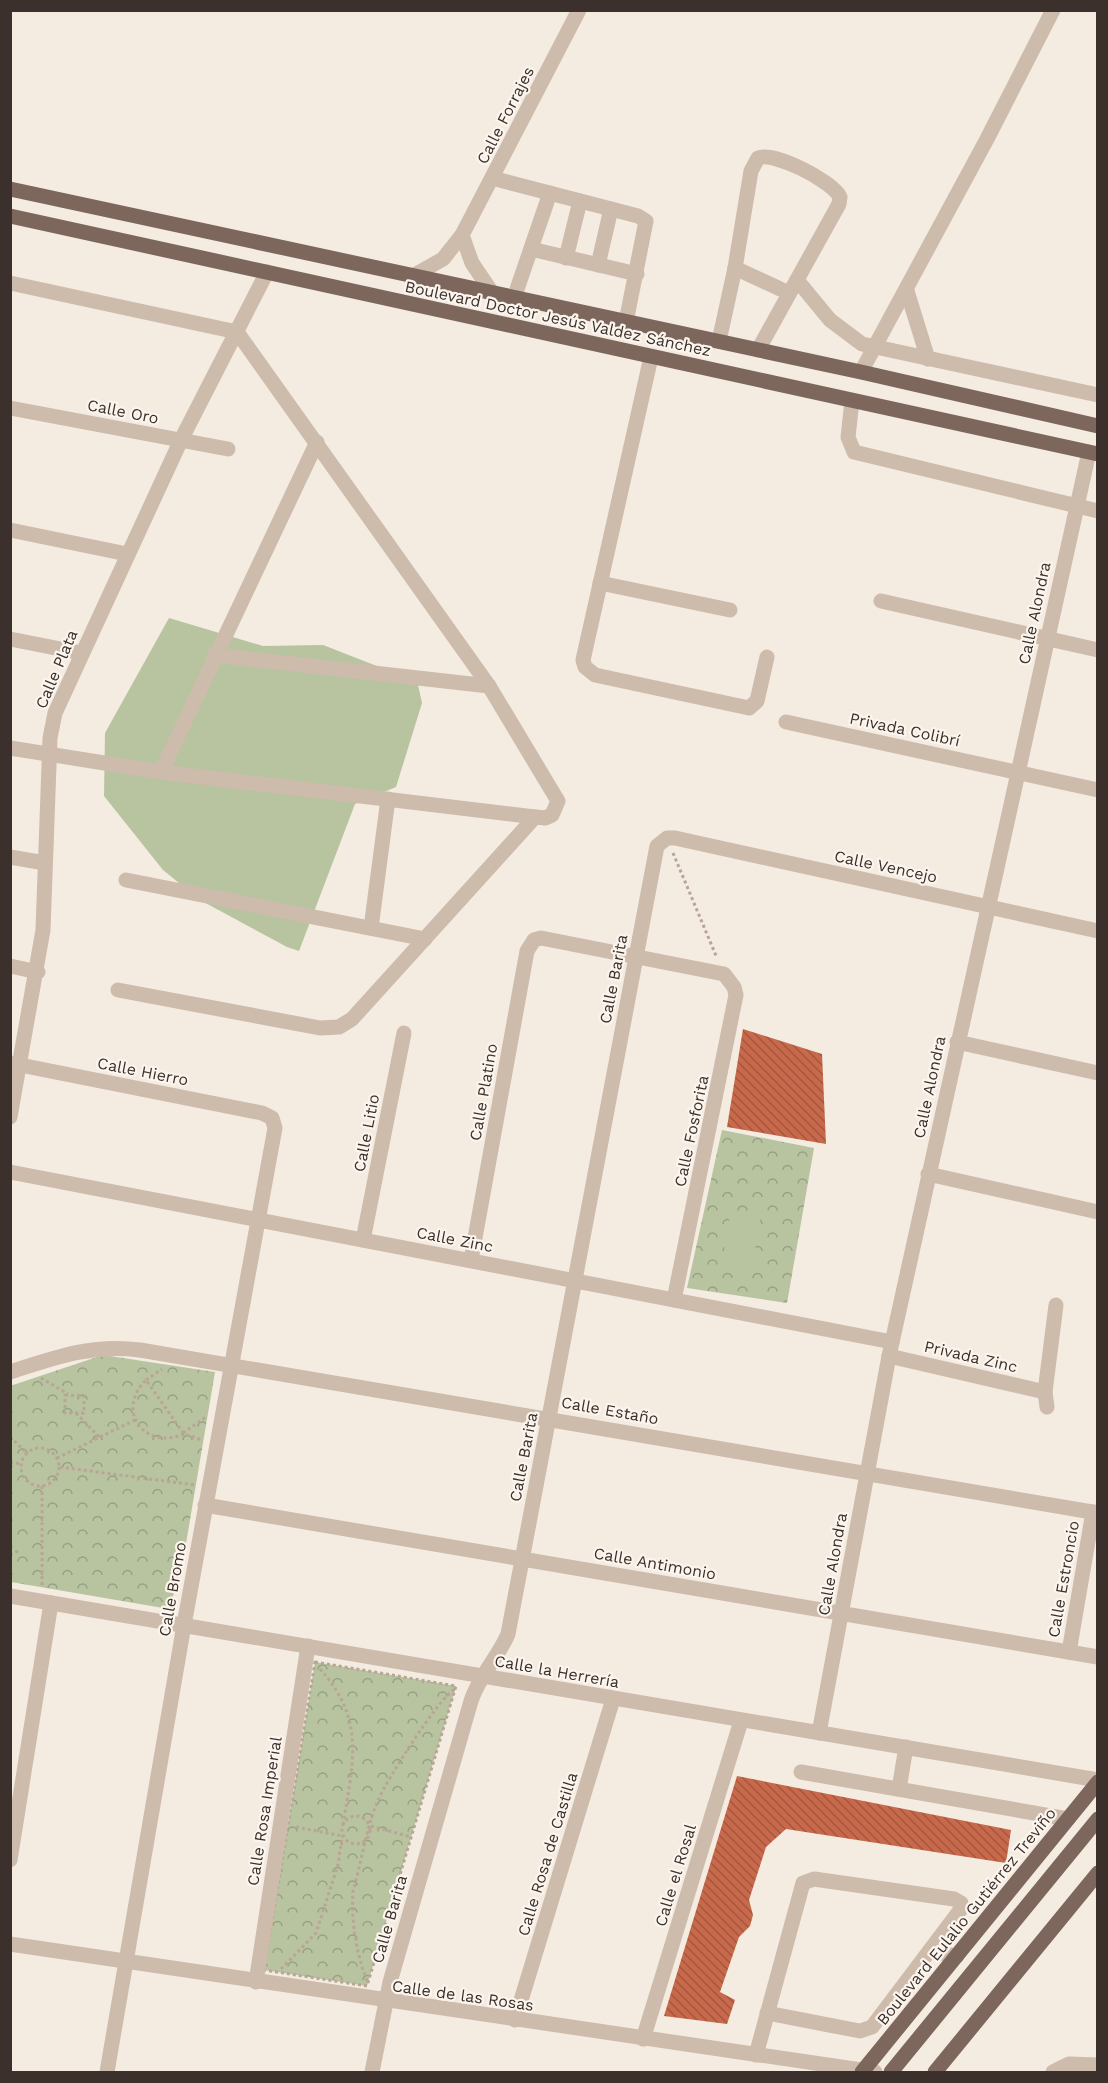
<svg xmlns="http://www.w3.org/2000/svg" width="1108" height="2083" viewBox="0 0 1108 2083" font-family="'Work Sans',sans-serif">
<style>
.forest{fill:url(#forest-crowns)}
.garden{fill:#b8c4a0}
.building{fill:url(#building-back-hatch)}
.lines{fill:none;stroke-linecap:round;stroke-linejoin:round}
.path{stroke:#b9a596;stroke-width:3;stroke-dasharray:3 3;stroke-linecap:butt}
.minor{stroke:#cdbbac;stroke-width:15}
.major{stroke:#7d675c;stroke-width:15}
.labels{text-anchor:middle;stroke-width:4.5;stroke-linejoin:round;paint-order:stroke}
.street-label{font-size:16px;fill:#3b302b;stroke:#fbf5ee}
</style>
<defs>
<pattern id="forest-crowns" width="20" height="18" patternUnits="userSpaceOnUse" patternTransform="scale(1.5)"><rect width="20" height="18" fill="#b8c4a0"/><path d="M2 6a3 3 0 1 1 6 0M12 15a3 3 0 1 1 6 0" fill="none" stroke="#97a083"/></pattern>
<pattern id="building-back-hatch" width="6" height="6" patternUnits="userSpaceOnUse" patternTransform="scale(1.5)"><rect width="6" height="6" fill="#c8694b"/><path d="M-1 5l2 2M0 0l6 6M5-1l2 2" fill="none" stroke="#a4573f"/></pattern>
</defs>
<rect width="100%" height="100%" fill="#f4ebe1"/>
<g class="forest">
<polygon points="722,1130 814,1148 787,1303 687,1288"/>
<polygon points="103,1355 215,1372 182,1567 169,1609 11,1582 10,1386"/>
<polygon points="315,1662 456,1686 367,1986 264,1970"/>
</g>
<g class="garden">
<polygon points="169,618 263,646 323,645 387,670 418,685 422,703 396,787 355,804 299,951 287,947 200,900 163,870 104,796 105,733"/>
<polygon points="731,1210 761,1215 751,1272 721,1268"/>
</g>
<g class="building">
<polygon points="743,1029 822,1054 826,1144 727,1127"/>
<polygon points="737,1776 1011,1830 1006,1863 786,1829 766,1847 749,1900 753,1915 750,1926 739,1937 720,1992 735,2000 727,2024 664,2016"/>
</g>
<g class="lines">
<g class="path">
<polyline points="673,853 717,958"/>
<polyline points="41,1378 68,1394"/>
<polyline points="146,1380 162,1369"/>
<polygon points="65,1395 84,1396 84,1413 65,1413"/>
<polyline points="76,1413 100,1438"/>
<polyline points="183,1433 206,1417"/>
<path d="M184,1434C144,1451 115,1410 146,1380L184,1434L202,1440"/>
<polyline points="10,1437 27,1453"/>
<circle cx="40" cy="1467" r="19"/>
<polyline points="57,1458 135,1420"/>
<polyline points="10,1462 21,1464"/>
<polyline points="60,1467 195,1485"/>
<polyline points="42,1486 42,1586"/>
<polyline points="10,1502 12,1501"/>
<polyline points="10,1555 20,1550"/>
<polygon points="315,1662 456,1686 367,1986 264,1970"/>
<path d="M320,1669C366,1720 353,1763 343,1825"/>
<circle cx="356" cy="1830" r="14"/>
<polyline points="371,1826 411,1837"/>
<polyline points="296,1827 342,1836"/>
<polyline points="281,1969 316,1933 338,1865 342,1836"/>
<path d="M367,1981C356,1952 351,1922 353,1891C362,1861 366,1827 379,1798C389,1777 437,1700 455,1689"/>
</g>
<g class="minor">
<polyline points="492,178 638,216 646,221 626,322"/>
<polyline points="462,235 472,263 493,294"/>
<polyline points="531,249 637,274"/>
<polyline points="566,258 580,201"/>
<polyline points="598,265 611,209"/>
<polyline points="735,268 789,293"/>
<polyline points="411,277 443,259 462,235 579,10"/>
<polyline points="797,280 830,320 862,344 1098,395"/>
<polyline points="10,283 237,332 489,686 558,801 552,815 545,818 535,817 161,772 10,748"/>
<polyline points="907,291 928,359"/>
<polyline points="514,298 550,193"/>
<path d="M719,341L735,268L751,171L758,158C774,151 832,181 840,197L839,204L758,350"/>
<polyline points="651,357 583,660 585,667 595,675 749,708 757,701 767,657"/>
<polyline points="861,372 987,139 1053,10"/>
<polyline points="852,401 848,437 854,452 1098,511"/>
<polyline points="10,408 228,449"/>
<polyline points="10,530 127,554"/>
<polyline points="600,583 730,610"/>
<polyline points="881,601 1098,650"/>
<polyline points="10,639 81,653"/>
<polyline points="214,655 489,686"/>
<polyline points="786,722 1098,790"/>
<polyline points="161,772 317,442"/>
<polyline points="10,857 45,863"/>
<polyline points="126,880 425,939"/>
<polyline points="371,928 388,799"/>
<polyline points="10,966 38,972"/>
<polyline points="118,990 320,1028 339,1027 352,1019 535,817"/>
<polyline points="957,1042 1098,1073"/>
<polyline points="10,1063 262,1113 272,1118 275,1128 184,1625 107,2072"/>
<polyline points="10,1117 43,930 50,738 55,713 181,440 267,272"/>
<polyline points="10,1172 892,1342"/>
<polyline points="928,1174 1098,1212"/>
<polyline points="363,1240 404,1033"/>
<polyline points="471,1260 527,951 534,940 541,938 724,974 734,987 736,995 674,1300"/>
<polyline points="889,1356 1045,1392"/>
<path d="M10,1372C56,1357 91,1344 140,1350L1098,1513"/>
<polyline points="1047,1407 1045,1392 1056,1305"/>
<polyline points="205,1505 1098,1657"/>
<polyline points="10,1596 1098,1780"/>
<polyline points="1069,1652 1093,1512"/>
<polyline points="819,1733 889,1356 1089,452"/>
<polyline points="801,1772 1068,1819"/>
<polyline points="899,1789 906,1747"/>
<polyline points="10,1860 51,1603"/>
<polyline points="10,1944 875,2072"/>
<polyline points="930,1951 957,1956"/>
<polyline points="256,1982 308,1646"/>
<polyline points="515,2020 613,1699"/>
<polyline points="643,2039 741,1721"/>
<polyline points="756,2055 803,1883 814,1879 954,1899 961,1903 961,1909 872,2027 860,2031 767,2013"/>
<path d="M372,2072L390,1982L471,1701C479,1676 498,1658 508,1634L657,846L667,838H675L1098,931"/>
<polyline points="1053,2072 1069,2064 1098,2065"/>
</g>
<g class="major">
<polyline points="10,189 861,372 1098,426"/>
<polyline points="10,216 1098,454"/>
<polyline points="862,2072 1098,1782"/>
<polyline points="891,2072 1098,1819"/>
<polyline points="935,2072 1098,1873"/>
</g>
</g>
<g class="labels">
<g class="street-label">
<text transform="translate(505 115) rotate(-63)" y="6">Calle Forrajes</text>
<text transform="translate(558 318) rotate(12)" y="6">Boulevard Doctor Jesús Valdez Sánchez</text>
<text transform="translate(123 411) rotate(11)" y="6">Calle Oro</text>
<text transform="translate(1034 613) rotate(-78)" y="6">Calle Alondra</text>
<text transform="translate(56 669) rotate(-67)" y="6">Calle Plata</text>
<text transform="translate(905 729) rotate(12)" y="6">Privada Colibrí</text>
<text transform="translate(886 866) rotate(12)" y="6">Calle Vencejo</text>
<text transform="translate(613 979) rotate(-79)" y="6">Calle Barita</text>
<text transform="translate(143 1071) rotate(11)" y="6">Calle Hierro</text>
<text transform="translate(929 1087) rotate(-78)" y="6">Calle Alondra</text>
<text transform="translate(483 1092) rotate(-80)" y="6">Calle Platino</text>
<text transform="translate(691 1131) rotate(-78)" y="6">Calle Fosforita</text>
<text transform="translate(366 1133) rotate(-79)" y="6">Calle Litio</text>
<text transform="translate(455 1239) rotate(11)" y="6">Calle Zinc</text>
<text transform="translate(971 1356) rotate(13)" y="6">Privada Zinc</text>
<text transform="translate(610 1410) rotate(10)" y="6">Calle Estaño</text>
<text transform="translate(523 1457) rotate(-79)" y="6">Calle Barita</text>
<text transform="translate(655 1563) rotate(10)" y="6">Calle Antimonio</text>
<text transform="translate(832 1564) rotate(-80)" y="6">Calle Alondra</text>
<text transform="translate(1063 1579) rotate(-80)" y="6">Calle Estroncio</text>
<text transform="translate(172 1589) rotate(-80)" y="6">Calle Bromo</text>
<text transform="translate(557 1671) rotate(10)" y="6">Calle la Herrería</text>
<text transform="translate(264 1811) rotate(-81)" y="6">Calle Rosa Imperial</text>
<text transform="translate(547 1854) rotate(-73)" y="6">Calle Rosa de Castilla</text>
<text transform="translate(675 1875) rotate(-73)" y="6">Calle el Rosal</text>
<text transform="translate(966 1916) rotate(-51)" y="6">Boulevard Eulalio Gutiérrez Treviño</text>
<text transform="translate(389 1919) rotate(-74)" y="6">Calle Barita</text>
<text transform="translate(463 1995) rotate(8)" y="6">Calle de las Rosas</text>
</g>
</g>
<rect width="1108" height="2083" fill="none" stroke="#3b302b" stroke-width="24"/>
</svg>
